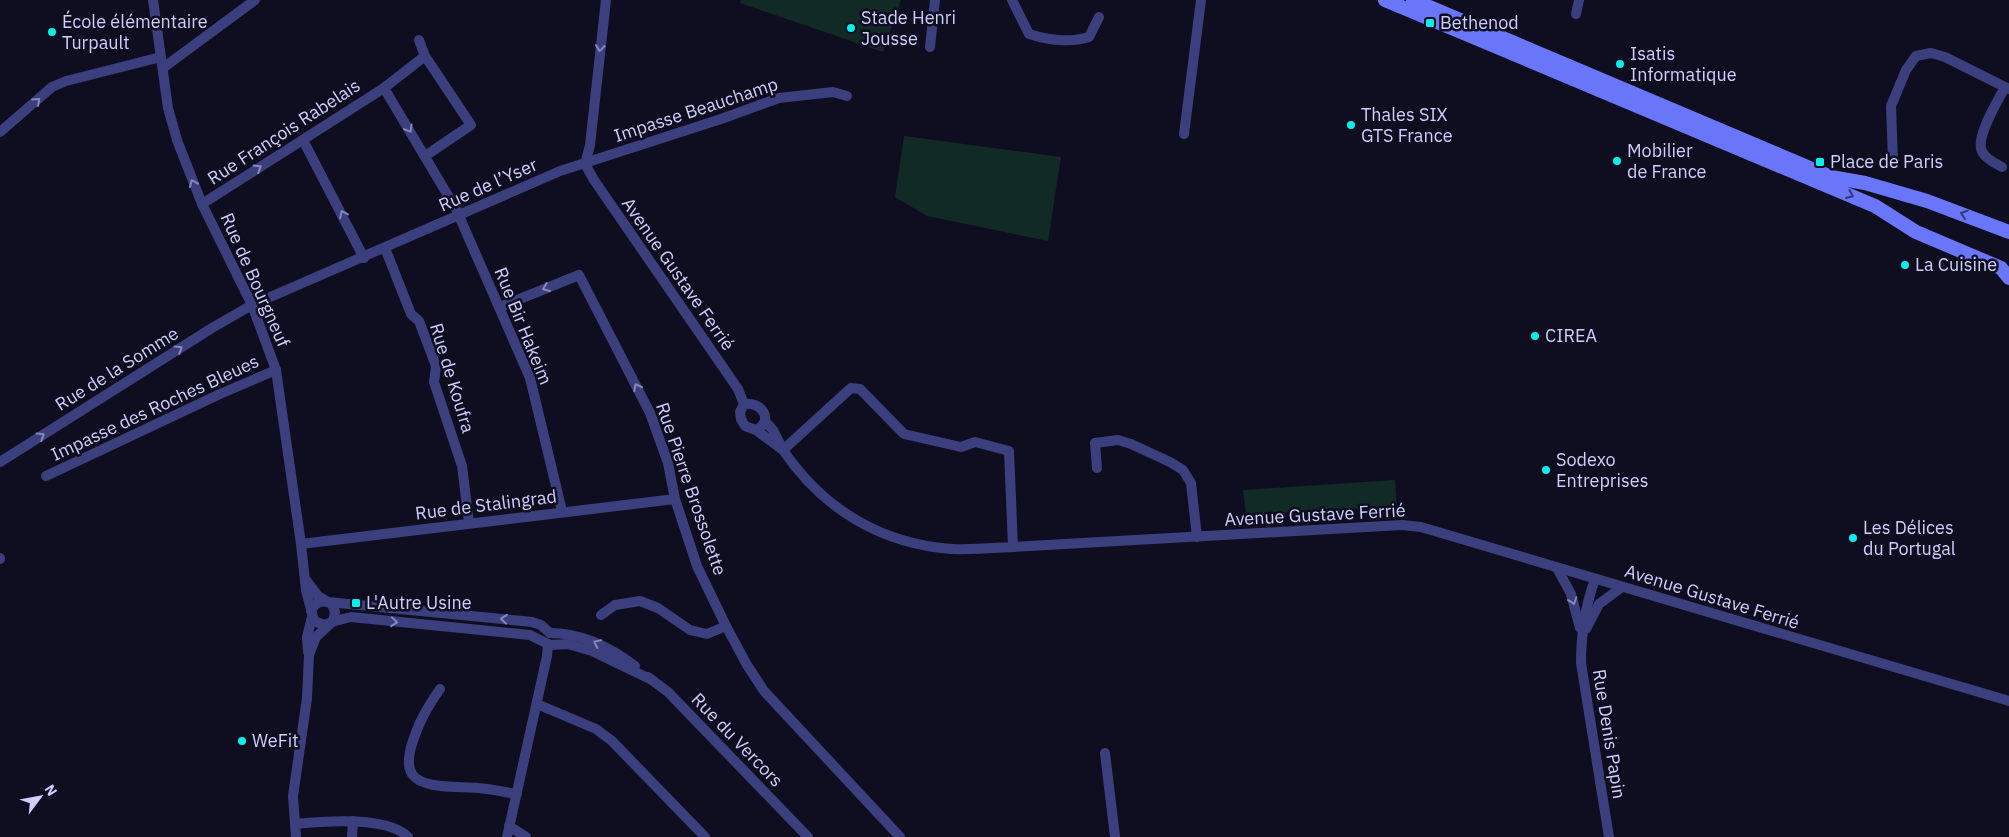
<svg xmlns="http://www.w3.org/2000/svg" width="2009" height="837" viewBox="0 0 2009 837" font-family="'IBM Plex Sans',sans-serif">
<style>
.green{fill:#112a26}
.lines{fill:none;stroke-linecap:round;stroke-linejoin:round}
.street{stroke:#3b3f7d;stroke-width:10}
.secondary{stroke:#6a76f9;stroke-width:14}
.oneway{stroke:#8587bd}
.oneway2{stroke:#333877}
.poi-dot{fill:#0aeeeb;stroke:#0f0e20;stroke-width:2}
.labels{text-anchor:middle;stroke-width:5;stroke-linejoin:round;paint-order:stroke}
.poi-label{font-size:18px;fill:#cfcffd;stroke:#0f0e20;text-anchor:start}
.street-label{font-size:18px;fill:#cfcffd;stroke:#0f0e20}
</style>
<rect width="100%" height="100%" fill="#0f0e20"/>
<g class="green">
<polygon points="741,0 901,0 883,52 740,3"/>
<polygon points="904,136 1061,157 1048,241 927,216 895,197"/>
<polygon points="1395,480 1397,507 1246,514 1243,490"/>
</g>
<g class="lines">
<g class="street">
<polyline points="153,0 168,108 177,140 202,204 252,305 276,370 301,544 306,590 314,621 324,625 335,621 351,617 530,635 550,645 568,644 592,651 652,680"/>
<path d="M1012,0L1029,34C1048,40 1070,43 1089,37L1099,17"/>
<polyline points="1576,14 1579,0"/>
<polyline points="419,40 425,56 471,125 425,156"/>
<polyline points="930,47 935,0"/>
<polyline points="163,68 255,0"/>
<polyline points="384,88 456,209 530,378 562,511"/>
<polyline points="0,132 52,87 66,81 161,57"/>
<polyline points="1184,134 1201,0"/>
<polyline points="303,140 364,258"/>
<polyline points="1893,161 1891,106 1906,70 1916,56 1931,53 1945,57 2009,89"/>
<polyline points="585,164 594,180 738,389 744,404"/>
<polyline points="585,164 590,145 606,0"/>
<path d="M2002,167C1995,163 1987,160 1983,153C1973,140 1998,101 2005,87"/>
<polyline points="202,204 384,88 425,56"/>
<polyline points="385,248 411,314 419,321 436,366 434,382 462,466 469,523"/>
<polyline points="500,307 579,275 650,413 668,463 675,499 697,566 726,626 747,665 764,691 900,837"/>
<path d="M756,430C775,420 761,401 744,404L740,412L741,419L745,426L756,430L783,450L773,430L765,421"/>
<polyline points="0,462 212,328 252,305 560,171 721,119 779,98 833,92 847,96"/>
<polyline points="1097,468 1095,443 1118,440 1131,444 1170,462 1183,470 1191,483 1197,537"/>
<polyline points="46,476 220,394 276,370"/>
<polyline points="301,544 675,499"/>
<path d="M1013,547L1009,451L975,442L961,447L904,434L860,389L851,388L783,450C823,509 881,544 952,549C972,550 993,548 1013,547L1402,525L1421,527L2009,701"/>
<polyline points="0,558 0,559"/>
<polyline points="1557,568 1571,594 1580,628"/>
<path d="M1595,579C1585,607 1581,634 1581,663L1609,837"/>
<polyline points="306,580 318,596 328,602 532,622 541,625 550,633"/>
<polyline points="601,615 615,605 640,601 658,608 690,630 707,634 726,626"/>
<polyline points="1586,629 1599,604 1622,587"/>
<path d="M550,633C582,633 610,647 635,666"/>
<polyline points="308,652 307,637 312,617"/>
<polyline points="648,677 668,692 808,837"/>
<path d="M440,689C426,709 418,724 411,747C409,756 407,766 412,774C423,790 461,786 478,788C491,789 504,792 517,794"/>
<polyline points="537,704 596,729 612,741 705,837"/>
<polyline points="1105,753 1115,837"/>
<path d="M296,824C324,821 388,816 408,837"/>
<polyline points="509,826 526,837"/>
<path d="M296,837L293,796L307,698L309,655L316,637L333,621L335,612L332,604C323,599 315,602 311,611"/>
<polyline points="352,837 353,821"/>
<polyline points="507,837 547,656 548,644"/>
</g>
<g class="secondary">
<polyline points="1385,0 1875,206 1916,232 2001,268 2009,278"/>
<polyline points="1413,0 1831,177 1865,183 1927,201 2009,232"/>
</g>
</g>
<defs><path id="oneway-chevron" d="M-2-3.5L2.5 0L-2 3.5" fill="none" stroke-width="1.6" stroke-linecap="round" stroke-linejoin="round" transform="scale(1.25)"/></defs>
<g class="oneway">
<use href="#oneway-chevron" transform="translate(600 48) rotate(96)"/>
<use href="#oneway-chevron" transform="translate(37 101) rotate(-42)"/>
<use href="#oneway-chevron" transform="translate(409 129) rotate(59)"/>
<use href="#oneway-chevron" transform="translate(258 168) rotate(-32)"/>
<use href="#oneway-chevron" transform="translate(193 183) rotate(-113)"/>
<use href="#oneway-chevron" transform="translate(343 214) rotate(-116)"/>
<use href="#oneway-chevron" transform="translate(546 288) rotate(157)"/>
<use href="#oneway-chevron" transform="translate(179 349) rotate(-32)"/>
<use href="#oneway-chevron" transform="translate(637 387) rotate(-117)"/>
<use href="#oneway-chevron" transform="translate(41 436) rotate(-32)"/>
<use href="#oneway-chevron" transform="translate(1573 601) rotate(71)"/>
<use href="#oneway-chevron" transform="translate(504 619) rotate(-174)"/>
<use href="#oneway-chevron" transform="translate(394 622) rotate(6)"/>
<use href="#oneway-chevron" transform="translate(597 643) rotate(-154)"/>
</g>
<g class="oneway2">
<use href="#oneway-chevron" transform="translate(1850 195) rotate(23)"/>
<use href="#oneway-chevron" transform="translate(1964 214) rotate(-161)"/>
</g>
<g class="poi-dot">
<rect x="1425" y="18" width="10" height="10" rx="2.5"/>
<circle cx="851" cy="28" r="5"/>
<circle cx="52" cy="32" r="5"/>
<circle cx="1620" cy="64" r="5"/>
<circle cx="1351" cy="125" r="5"/>
<circle cx="1617" cy="161" r="5"/>
<rect x="1815" y="157" width="10" height="10" rx="2.5"/>
<circle cx="1905" cy="265" r="5"/>
<circle cx="1535" cy="336" r="5"/>
<circle cx="1546" cy="470" r="5"/>
<circle cx="1853" cy="538" r="5"/>
<rect x="351" y="598" width="10" height="10" rx="2.5"/>
<circle cx="242" cy="741" r="5"/>
</g>
<g class="labels">
<g class="poi-label">
<text x="861" y="24">Stade Henri<tspan x="861" dy="21">Jousse</tspan></text>
<text x="62" y="28">École élémentaire<tspan x="62" dy="21">Turpault</tspan></text>
<text x="1440" y="29">Bethenod</text>
<text x="1630" y="60">Isatis<tspan x="1630" dy="21">Informatique</tspan></text>
<text x="1361" y="121">Thales SIX<tspan x="1361" dy="21">GTS France</tspan></text>
<text x="1627" y="157">Mobilier<tspan x="1627" dy="21">de France</tspan></text>
<text x="1830" y="168">Place de Paris</text>
<text x="1915" y="271">La Cuisine</text>
<text x="1545" y="342">CIREA</text>
<text x="1556" y="466">Sodexo<tspan x="1556" dy="21">Entreprises</tspan></text>
<text x="1863" y="534">Les Délices<tspan x="1863" dy="21">du Portugal</tspan></text>
<text x="366" y="609">L'Autre Usine</text>
<text x="252" y="747">WeFit</text>
</g>
<g class="street-label">
<text transform="translate(696 110) rotate(-18)" y="6">Impasse Beauchamp</text>
<text transform="translate(284 132) rotate(-33)" y="6">Rue François Rabelais</text>
<text transform="translate(488 185) rotate(-24)" y="6">Rue de l’Yser</text>
<text transform="translate(678 274) rotate(55)" y="6">Avenue Gustave Ferrié</text>
<text transform="translate(255 280) rotate(66)" y="6">Rue de Bourgneuf</text>
<text transform="translate(523 326) rotate(68)" y="6">Rue Bir Hakeim</text>
<text transform="translate(117 369) rotate(-32)" y="6">Rue de la Somme</text>
<text transform="translate(452 378) rotate(73)" y="6">Rue de Koufra</text>
<text transform="translate(155 408) rotate(-25)" y="6">Impasse des Roches Bleues</text>
<text transform="translate(691 489) rotate(71)" y="6">Rue Pierre Brossolette</text>
<text transform="translate(486 505) rotate(-7)" y="6">Rue de Stalingrad</text>
<text transform="translate(1315 515) rotate(-3)" y="6">Avenue Gustave Ferrié</text>
<text transform="translate(1712 597) rotate(17)" y="6">Avenue Gustave Ferrié</text>
<text transform="translate(1609 734) rotate(81)" y="6">Rue Denis Papin</text>
<text transform="translate(737 740) rotate(46)" y="6">Rue du Vercors</text>
</g>
</g>
<g transform="translate(40 797) rotate(58)" stroke="#0f0e20" stroke-width="4" paint-order="stroke">
<path d="M0-4L9 19L0 12L-9 19Z" fill="#cfcffd"/>
<text y="-8" font-size="14" font-weight="bold" text-anchor="middle" fill="#cfcffd">N</text>
</g>
</svg>
